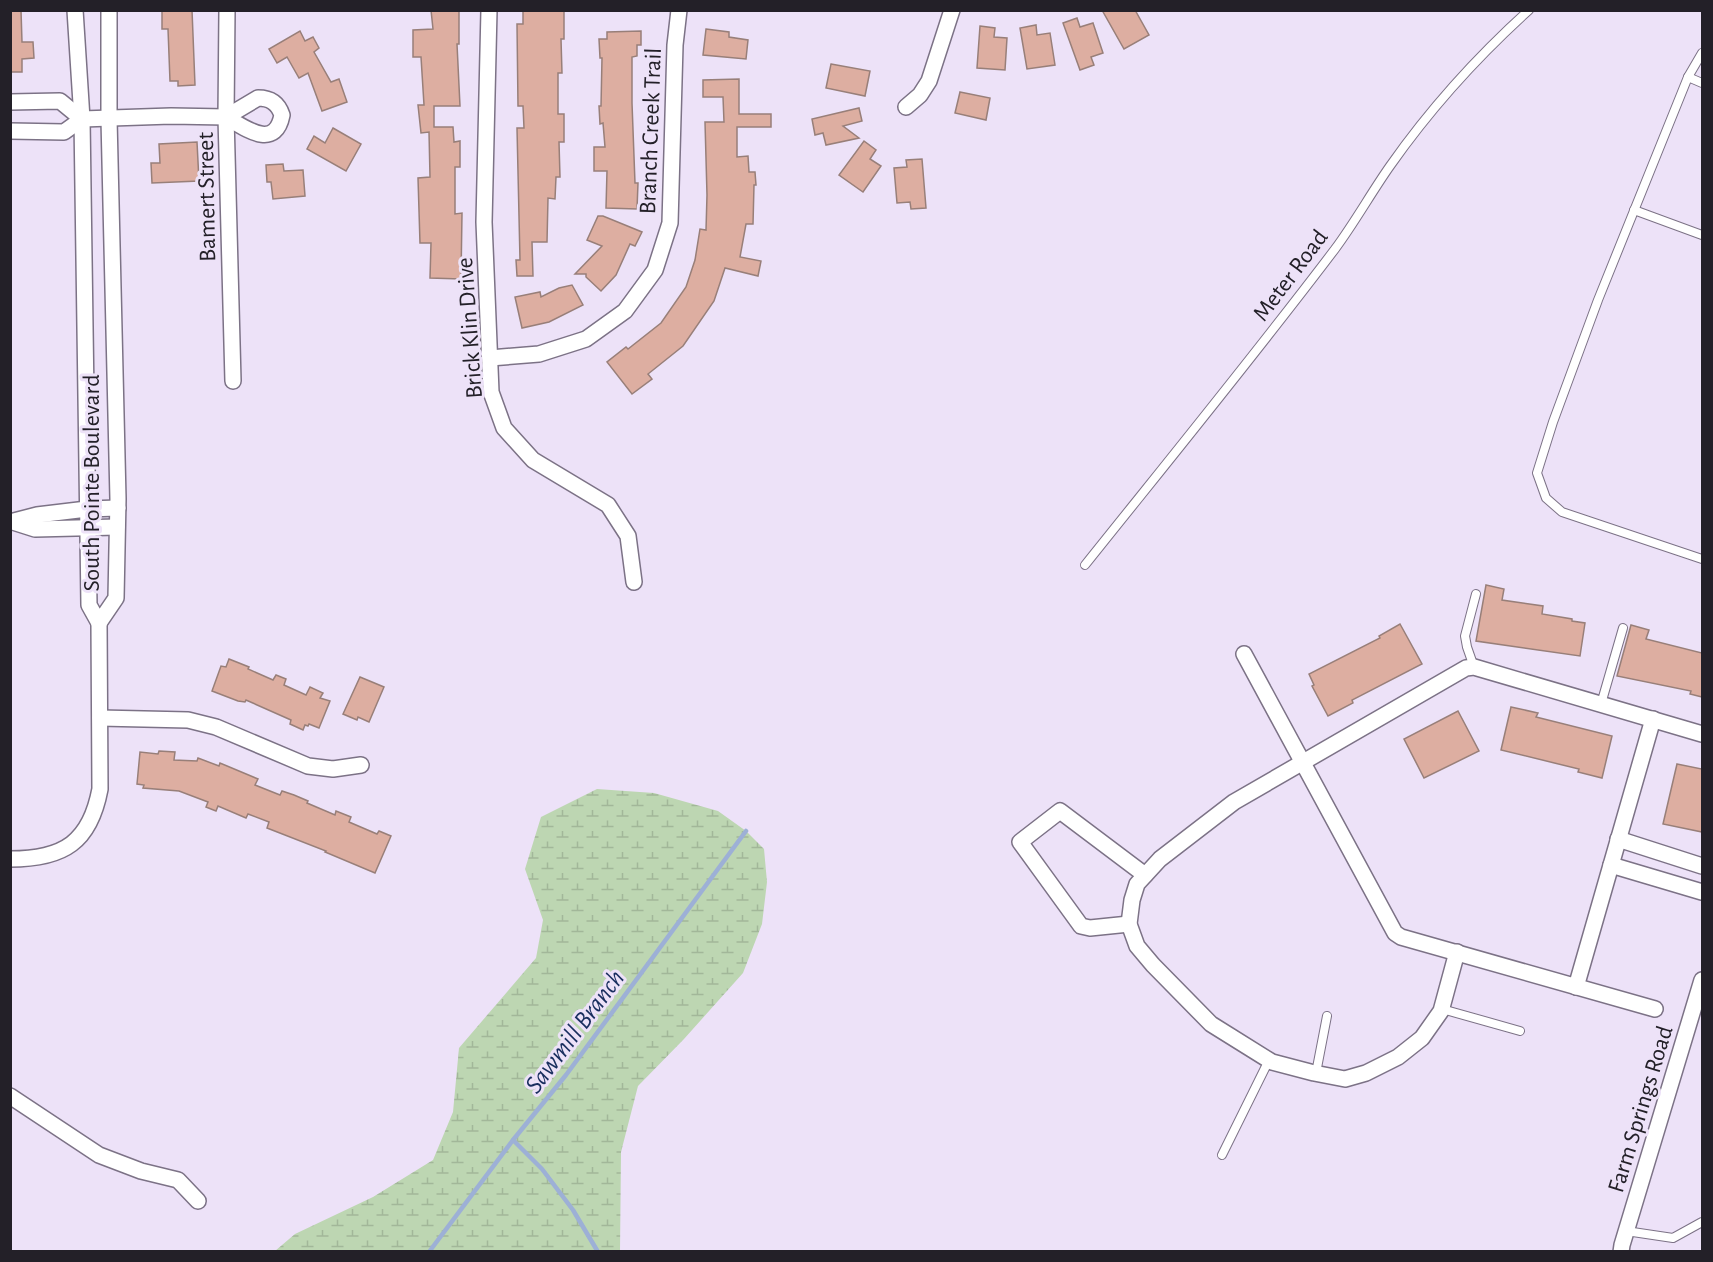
<svg xmlns="http://www.w3.org/2000/svg" width="1713" height="1262" viewBox="0 0 1713 1262" font-family="'Alegreya Sans',sans-serif">
<style>
.wetland{fill:url(#wetland-marsh)}
.lines{fill:none;stroke-linecap:round;stroke-linejoin:round}
.stream{stroke:#9db0d6;stroke-width:4.5}
.building{fill:#ddaea1;stroke:#987f79;stroke-width:1.5}
.lane-casing{stroke:#7c7286;stroke-width:10}
.street-casing{stroke:#7c7286;stroke-width:18}
.lane{stroke:#fff;stroke-width:8}
.street{stroke:#fff;stroke-width:15}
.labels{text-anchor:middle;stroke-width:6;stroke-linejoin:round;paint-order:stroke}
.street-label{font-size:24px;fill:#232028;stroke:#ede2f8}
.water-label{font-size:26px;font-style:italic;fill:#192e5e;stroke:#ede2f8}
</style>
<defs>
<pattern id="wetland-marsh" width="20" height="14" patternUnits="userSpaceOnUse" patternTransform="scale(1.5)"><rect width="20" height="14" fill="#bdd6b2"/><path d="M1 5h8M5 5V1M11 12h8M15 12V8" fill="none" stroke="#a2b799"/></pattern>
</defs>
<rect width="100%" height="100%" fill="#ede2f8"/>
<polygon class="wetland" points="597,789 654,793 718,811 746,831 764,849 767,882 762,924 743,973 684,1039 638,1086 621,1152 620,1251 275,1251 295,1234 373,1197 433,1160 453,1112 459,1048 536,958 543,920 525,869 541,817"/>
<g class="lines">
<g class="stream">
<polyline points="513,1140 542,1169 573,1210 598,1252"/>
<polyline points="429,1252 513,1140 566,1075 746,831"/>
</g>
</g>
<g class="building">
<polygon points="10,10 21,10 22,42 33,42 34,58 22,59 22,72 10,72"/>
<polygon points="162,10 192,10 195,85 178,86 178,81 170,81 168,29 162,29"/>
<polygon points="431,10 459,10 459,44 457,44 460,106 434,106 434,127 453,127 454,142 460,141 460,167 455,167 455,214 462,213 461,279 430,278 431,243 420,243 418,178 430,177 429,132 421,133 418,105 424,105 421,57 413,57 413,30 433,29"/>
<polygon points="1102,10 1135,10 1149,35 1124,49"/>
<polygon points="523,11 564,11 564,39 561,39 562,73 558,73 558,114 564,114 564,142 559,142 560,177 556,177 555,199 548,198 547,242 532,242 533,276 517,276 516,260 520,260 517,128 524,128 523,106 518,106 517,24 523,24"/>
<polygon points="1077,18 1080,27 1093,23 1103,53 1091,57 1094,65 1080,70 1063,23"/>
<polygon points="1036,25 1037,35 1050,33 1055,65 1027,69 1020,28"/>
<polygon points="980,26 995,28 994,37 1007,38 1005,70 977,68"/>
<polygon points="706,29 729,32 729,37 748,40 746,59 703,55"/>
<polygon points="300,31 305,41 313,37 319,48 314,52 331,82 339,79 347,102 322,111 308,73 299,78 287,57 277,63 269,49"/>
<polygon points="641,31 641,45 637,45 637,56 632,57 632,103 635,183 638,183 637,209 606,208 607,171 594,171 594,147 605,147 603,123 600,124 599,106 601,106 602,58 600,58 599,39 607,39 607,32"/>
<polygon points="831,64 870,71 865,96 826,88"/>
<polygon points="739,79 739,114 771,114 771,127 737,127 737,157 748,156 749,172 755,172 756,185 754,185 753,224 746,224 740,257 761,261 758,276 725,268 714,301 683,346 648,374 652,379 632,394 607,362 626,347 628,349 661,323 686,287 695,260 700,229 706,230 707,195 705,122 724,122 723,97 703,97 703,80"/>
<polygon points="960,92 990,98 986,120 955,113"/>
<polygon points="859,108 862,121 843,126 859,138 826,145 823,133 815,135 812,119"/>
<polygon points="333,128 361,144 346,171 307,149 314,136 325,143"/>
<polygon points="864,141 876,150 870,159 881,166 863,192 839,175"/>
<polygon points="197,142 199,181 152,183 151,163 160,163 159,144"/>
<polygon points="922,159 926,208 911,209 910,202 897,203 894,168 907,167 906,160"/>
<polygon points="283,164 284,171 303,170 305,196 273,199 271,182 267,182 266,165"/>
<polygon points="598,216 603,216 642,232 635,246 630,244 616,275 601,291 586,277 586,274 575,274 602,246 587,240"/>
<polygon points="572,285 583,305 549,322 522,328 515,297 540,292 541,297 559,288"/>
<polygon points="1486,585 1504,589 1502,600 1543,606 1542,614 1572,619 1572,621 1585,623 1580,656 1476,641"/>
<polygon points="1400,624 1422,664 1352,700 1353,703 1328,716 1312,686 1314,685 1309,674 1380,638 1379,636"/>
<polygon points="1631,625 1649,630 1646,639 1702,653 1702,697 1690,694 1691,691 1617,676"/>
<polygon points="229,659 249,667 248,669 273,680 276,675 286,679 284,685 306,695 310,687 323,693 320,698 330,701 319,728 309,724 308,726 305,725 303,730 290,724 291,720 246,700 245,702 238,701 212,691 221,666 226,667"/>
<polygon points="360,677 384,687 369,722 358,717 357,720 343,714"/>
<polygon points="1511,707 1538,713 1536,717 1612,736 1602,778 1578,772 1579,769 1501,750"/>
<polygon points="1458,711 1479,751 1424,778 1404,739"/>
<polygon points="159,751 175,752 174,760 197,761 198,758 219,766 220,763 258,779 255,785 280,795 282,791 294,795 308,801 307,803 335,815 336,811 351,817 349,822 377,834 379,831 391,836 375,873 325,852 326,851 267,828 269,822 248,814 246,818 218,806 216,811 206,807 208,802 179,791 143,788 144,785 137,784 140,752 158,754"/>
<polygon points="1677,764 1702,769 1702,832 1663,824"/>
</g>
<g class="lines">
<g class="lane-casing">
<g id="lane">
<polyline points="1702,53 1688,77 1598,300 1553,422 1537,473 1546,498 1562,512 1702,559"/>
<polyline points="1688,77 1702,83"/>
<polyline points="1634,210 1702,235"/>
<path d="M1085,565C1169,460 1254,356 1335,249C1355,222 1371,193 1390,166C1430,109 1477,57 1529,10"/>
<polyline points="1474,667 1467,647 1465,636 1476,594"/>
<polyline points="1601,704 1623,628"/>
<polyline points="1442,1009 1520,1031"/>
<polyline points="1316,1073 1327,1016"/>
<polyline points="1222,1155 1269,1060"/>
<polyline points="1626,1231 1673,1238 1702,1222"/>
</g>
</g>
<g class="street-casing">
<g id="street">
<polyline points="75,10 82,119 89,605 99,623 116,598 118,499 109,119 109,10"/>
<polyline points="227,10 226,117 233,381"/>
<polyline points="489,10 484,222 491,392 504,428 533,460 608,505 628,536 634,582"/>
<path d="M258,98C270,98 278,103 282,115C275,151 245,128 226,117Z"/>
<polyline points="10,102 60,101 82,119 64,132 10,131"/>
<polyline points="906,107 920,95 929,81 952,10"/>
<polyline points="82,119 171,116 226,117"/>
<polyline points="490,358 539,354 586,339 625,311 655,270 670,223 675,45 679,10"/>
<polyline points="10,522 37,515 87,509 118,508"/>
<polyline points="13,522 35,529 117,527"/>
<polyline points="1244,654 1395,933 1401,937 1655,1009"/>
<polyline points="100,718 188,720 216,727 308,766 333,769 361,765"/>
<polyline points="1618,839 1702,866"/>
<path d="M10,859C64,859 90,842 100,789L99,623"/>
<polyline points="1611,865 1702,892"/>
<polyline points="1129,924 1090,928 1081,926 1020,842 1060,811 1145,875"/>
<polyline points="1457,952 1441,1011 1422,1038 1398,1057 1366,1073 1345,1079 1314,1073 1272,1062 1211,1024 1153,965 1137,946 1129,924 1132,900 1137,884 1160,859 1234,802 1466,668 1474,667 1702,734"/>
<polyline points="1576,987 1653,719"/>
<polyline points="10,1096 99,1155 141,1171 178,1180 198,1201"/>
<polyline points="1621,1252 1622,1245 1702,980"/>
</g>
</g>
<use href="#lane" class="lane"/>
<use href="#street" class="street"/>
</g>
<g class="labels">
<g class="street-label">
<text transform="translate(650 131) rotate(-88)" y="8">Branch Creek Trail</text>
<text transform="translate(206 197) rotate(-91)" y="8">Bamert Street</text>
<text transform="translate(1290 275) rotate(-53)" y="8">Meter Road</text>
<text transform="translate(469 328) rotate(-94)" y="8">Brick Klin Drive</text>
<text transform="translate(91 483) rotate(-90)" y="8">South Pointe Boulevard</text>
<text transform="translate(1640 1109) rotate(-73)" y="8">Farm Springs Road</text>
</g>
<g class="water-label">
<text transform="translate(574 1031) rotate(-53)" y="9">Sawmill Branch</text>
</g>
</g>
<rect width="1713" height="1262" fill="none" stroke="#232028" stroke-width="24"/>
</svg>
